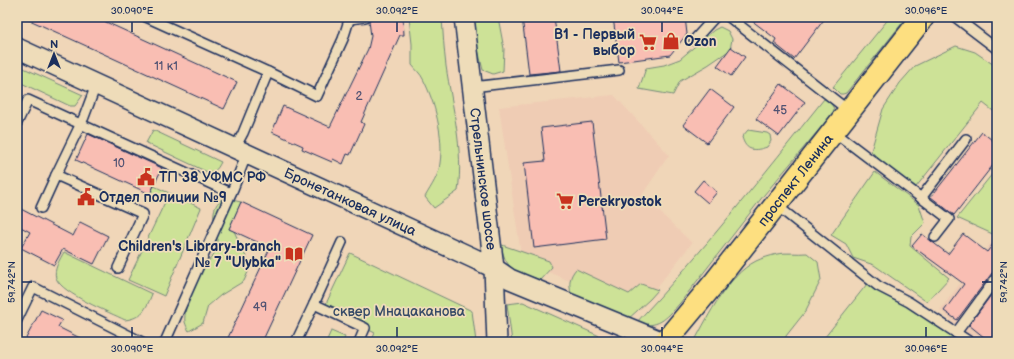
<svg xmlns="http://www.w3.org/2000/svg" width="1014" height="359" viewBox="0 0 1014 359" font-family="'Balsamiq Sans',sans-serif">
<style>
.built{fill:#efccb4}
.green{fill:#cde297;stroke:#74887a}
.building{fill:#f9beb3;stroke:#1b2f5e}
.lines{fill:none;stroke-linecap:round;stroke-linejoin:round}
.service-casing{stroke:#1b2f5e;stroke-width:12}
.minor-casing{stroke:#1b2f5e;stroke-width:22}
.primary-casing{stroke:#1b2f5e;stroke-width:25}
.service{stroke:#eedcb9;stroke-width:9}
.minor{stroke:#eedcb9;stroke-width:19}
.primary{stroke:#fddf80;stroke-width:22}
.ticks{fill:none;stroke:#1b2f5e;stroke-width:1.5}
.labels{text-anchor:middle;stroke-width:3.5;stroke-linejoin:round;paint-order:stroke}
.number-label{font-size:12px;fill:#525373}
.poi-label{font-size:14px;font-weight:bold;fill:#1b2f5e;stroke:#eedcb9;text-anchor:start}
.street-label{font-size:14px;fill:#1b2f5e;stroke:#eedcb9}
.park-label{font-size:14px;fill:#364a67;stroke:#eedcb9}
.neatline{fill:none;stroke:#1b2f5e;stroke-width:1.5}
.ticks-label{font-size:10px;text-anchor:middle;fill:#1b2f5e}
</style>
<rect width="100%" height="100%" fill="#f0d6b8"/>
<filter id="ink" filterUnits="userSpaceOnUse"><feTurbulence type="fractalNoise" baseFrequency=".025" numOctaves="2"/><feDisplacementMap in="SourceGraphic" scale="8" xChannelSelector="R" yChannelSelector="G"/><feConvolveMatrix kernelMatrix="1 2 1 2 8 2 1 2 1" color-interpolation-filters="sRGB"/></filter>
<g filter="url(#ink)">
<g class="built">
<polygon points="614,95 669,155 642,195 692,243 639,310 522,261 499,107"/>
<polygon points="996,236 997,342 976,342 965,334 940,310"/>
</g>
<g class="green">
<path d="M409,17H442C443,33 444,50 446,66C452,107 464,149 458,191L434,208L425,197C431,186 439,176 440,163C444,137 435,102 423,79C421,74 415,69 412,65V44Z"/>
<polygon points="470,17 498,17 504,49 503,71 493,74 483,70"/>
<polygon points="890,17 907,17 846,93 843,94 840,94 833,87"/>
<polygon points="720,27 728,31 732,39 730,50 708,65 680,81 673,95 639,89 646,68 664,65 680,59 714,30"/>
<polygon points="956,46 975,52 997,67 997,114 983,103 916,187 884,164 871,151 883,109 900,83 915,66"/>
<polygon points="17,65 83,95 75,106 70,106 17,81"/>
<path d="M824,99C829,101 832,104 834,109L833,113L764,195L680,303C665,320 659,328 635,324C702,253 763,175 824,99Z"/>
<path d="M153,130L221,162C217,170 214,174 205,171L146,143Z"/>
<path d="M748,130L767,133L770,135L771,141L767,147C755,151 746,152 742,137Z"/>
<polygon points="997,168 997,236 957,218"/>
<polygon points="875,172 919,205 925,223 911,237 910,246 949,278 927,302 874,265 853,258 846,244 831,235"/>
<polygon points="154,186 201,208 164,296 128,280 165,202 150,194"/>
<path d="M223,198L241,202L229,229L234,231L247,259L248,272L244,281L221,295L208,306L203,323L189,331C187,328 186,325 185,322C183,306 196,282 204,267C208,261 214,256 216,249C221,230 204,212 223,198Z"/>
<path d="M502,245L549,261L552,267L540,280C517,271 507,273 501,246Z"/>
<path d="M64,252L152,294C146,309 142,318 125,320C109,312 62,294 56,278C53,270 60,259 64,252Z"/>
<polygon points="350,253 472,311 476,342 371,342 375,333 324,308"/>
<path d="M807,253L818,262L821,280L805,312L786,336L785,342H694C709,315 727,276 756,261C762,258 770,256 777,254C786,252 797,254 807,253Z"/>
<path d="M576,269L629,294L641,284L658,290L650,299L627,320L571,294C569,284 569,277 576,269Z"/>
<polygon points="867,284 907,306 962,342 821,342"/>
<polygon points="523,302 613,342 512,342 507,304"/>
<polygon points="331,331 345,337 343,342 326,342"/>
</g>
<g class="building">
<polygon points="23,17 95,17 237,82 224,109"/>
<polygon points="371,17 399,17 399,19 403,19 404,35 400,35 361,122 364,124 350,155 347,154 343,164 333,159 332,162 302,149 303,146 272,132 283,106 330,127 368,49 371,36 369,21"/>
<polygon points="522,17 554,17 561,71 529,74"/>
<polygon points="613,17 685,17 687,34 670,55 619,62"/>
<polygon points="747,17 826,17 794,59 774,43 776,39"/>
<polygon points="731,47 745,57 731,76 717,66"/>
<polygon points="781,84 805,102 779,136 756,119"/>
<polygon points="710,89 734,107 707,143 683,125"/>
<polygon points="592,122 606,239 534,248 524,163 545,161 541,128"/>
<polygon points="982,132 997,144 997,160 954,215 931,197"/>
<polygon points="88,134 162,168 150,194 76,160"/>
<polygon points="703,180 717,192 708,203 694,191"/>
<polygon points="241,202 312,235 262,342 226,342 270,248 229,229"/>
<polygon points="17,207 73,236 80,222 108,236 94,264 63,249 54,265 21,248 30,232 17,225"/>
<polygon points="922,234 948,254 963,234 987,252 997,239 997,271 992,273 957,320 944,311 964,284 912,246"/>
<polygon points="997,287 997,342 990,342 969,325"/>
<polygon points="41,310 62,320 58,327 88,342 24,342"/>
</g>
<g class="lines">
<g class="service-casing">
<g id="service">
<polyline points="146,17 268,72 317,96 343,39 350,17"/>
<polyline points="729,17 849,111"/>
<polyline points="955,17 997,49"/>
<polyline points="350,19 365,17"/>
<polyline points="694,40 715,17"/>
<polyline points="96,85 84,117 56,175 143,214 118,268"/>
<polyline points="472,87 619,70"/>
<polyline points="17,123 28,100 231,193"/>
<polyline points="833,131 949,219 935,237"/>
<polyline points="235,148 243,133 268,72"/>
<polyline points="921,198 966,139"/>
<polyline points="776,205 878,286 909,302 970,342"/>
<polyline points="41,208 56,175"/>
<polyline points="342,242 314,304 365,328 359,342"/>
<polyline points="17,320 33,287 142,342"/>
<polyline points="956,333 997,277"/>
<polyline points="165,342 233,189 247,153"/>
<polyline points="296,342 314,304"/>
</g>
</g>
<g class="minor-casing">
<g id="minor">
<path id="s1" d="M464,17L494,268L497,342"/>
<path id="s2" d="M17,48L473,258L494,268L510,279L663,342"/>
</g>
</g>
<g class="primary-casing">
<g id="primary">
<path id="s3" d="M665,342L715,282L923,17"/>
</g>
</g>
<use href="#service" class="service"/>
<use href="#minor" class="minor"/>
<use href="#primary" class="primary"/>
</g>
</g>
<path class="ticks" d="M132,22V32M397,22V32M662,22V32M926,22V32M22,282H32M982,282H992M132,327V337M397,327V337M662,327V337M926,327V337"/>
<defs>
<g id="shop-bare" transform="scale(1.38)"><path d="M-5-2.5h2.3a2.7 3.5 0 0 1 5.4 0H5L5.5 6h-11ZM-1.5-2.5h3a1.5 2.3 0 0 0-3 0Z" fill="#c8321e" stroke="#eedcb9" stroke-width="2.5" paint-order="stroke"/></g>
<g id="supermarket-bare" transform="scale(1.38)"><path d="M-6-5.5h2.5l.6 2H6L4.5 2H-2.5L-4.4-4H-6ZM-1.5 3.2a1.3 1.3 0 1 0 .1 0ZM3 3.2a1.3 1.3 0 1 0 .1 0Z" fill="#c8321e" stroke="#eedcb9" stroke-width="2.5" paint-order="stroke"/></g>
<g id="civic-bare" transform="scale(1.38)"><path d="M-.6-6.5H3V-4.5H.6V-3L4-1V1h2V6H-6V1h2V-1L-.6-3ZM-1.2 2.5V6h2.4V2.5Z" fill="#c8321e" stroke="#eedcb9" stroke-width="2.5" paint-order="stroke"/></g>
<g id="library-bare" transform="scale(1.38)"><path d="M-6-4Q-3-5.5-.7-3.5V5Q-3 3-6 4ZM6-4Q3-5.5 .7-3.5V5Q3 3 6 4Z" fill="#c8321e" stroke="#eedcb9" stroke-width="2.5" paint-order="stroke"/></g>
</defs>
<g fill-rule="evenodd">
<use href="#shop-bare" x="671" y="41"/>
<use href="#supermarket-bare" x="648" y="42"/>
<use href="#civic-bare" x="146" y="177"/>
<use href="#civic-bare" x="86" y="197"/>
<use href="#supermarket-bare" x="565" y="201"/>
<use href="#library-bare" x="294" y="254"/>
</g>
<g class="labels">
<g class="number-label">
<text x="166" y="70">11 к1</text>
<text x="359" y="100">2</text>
<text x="780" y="114">45</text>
<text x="119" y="167">10</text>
<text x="260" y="311">49</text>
</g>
<g class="poi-label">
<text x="635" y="39" text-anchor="end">В1 - Первый<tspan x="635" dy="16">выбор</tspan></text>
<text x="684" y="46">Ozon</text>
<text x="159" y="182">ТП 38 УФМС РФ</text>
<text x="99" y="202">Отдел полиции №9</text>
<text x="578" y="206">Perekryostok</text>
<text x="281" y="251" text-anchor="end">Children's Library-branch<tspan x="281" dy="16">№ 7 "Ulybka"</tspan></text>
</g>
<g class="street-label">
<text dy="5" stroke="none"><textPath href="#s1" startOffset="163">Стрельнинское шоссе</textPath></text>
<text dy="5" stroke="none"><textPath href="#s3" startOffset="208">проспект Ленина</textPath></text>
<text dy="5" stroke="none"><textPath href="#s2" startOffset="367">Бронетанковая улица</textPath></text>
</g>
<g class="park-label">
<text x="399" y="316">сквер Мнацаканова</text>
</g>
</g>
<rect width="1014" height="359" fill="none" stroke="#eedcb9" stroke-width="44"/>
<g transform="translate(54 54)" stroke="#eedcb9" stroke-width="3" paint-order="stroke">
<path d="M0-3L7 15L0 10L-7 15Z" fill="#1b2f5e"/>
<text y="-6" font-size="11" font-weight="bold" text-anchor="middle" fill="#1b2f5e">N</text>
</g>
<rect x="22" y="22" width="970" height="315" class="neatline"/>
<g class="ticks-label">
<text x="132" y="14">30.090°E</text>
<text x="397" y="14">30.092°E</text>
<text x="662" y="14">30.094°E</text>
<text x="926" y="14">30.096°E</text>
<text transform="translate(11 282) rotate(-90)" y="4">59.742°N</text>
<text transform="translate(1003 282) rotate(-90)" y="4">59.742°N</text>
<text x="132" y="352">30.090°E</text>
<text x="397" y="352">30.092°E</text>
<text x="662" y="352">30.094°E</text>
<text x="926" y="352">30.096°E</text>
</g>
</svg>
